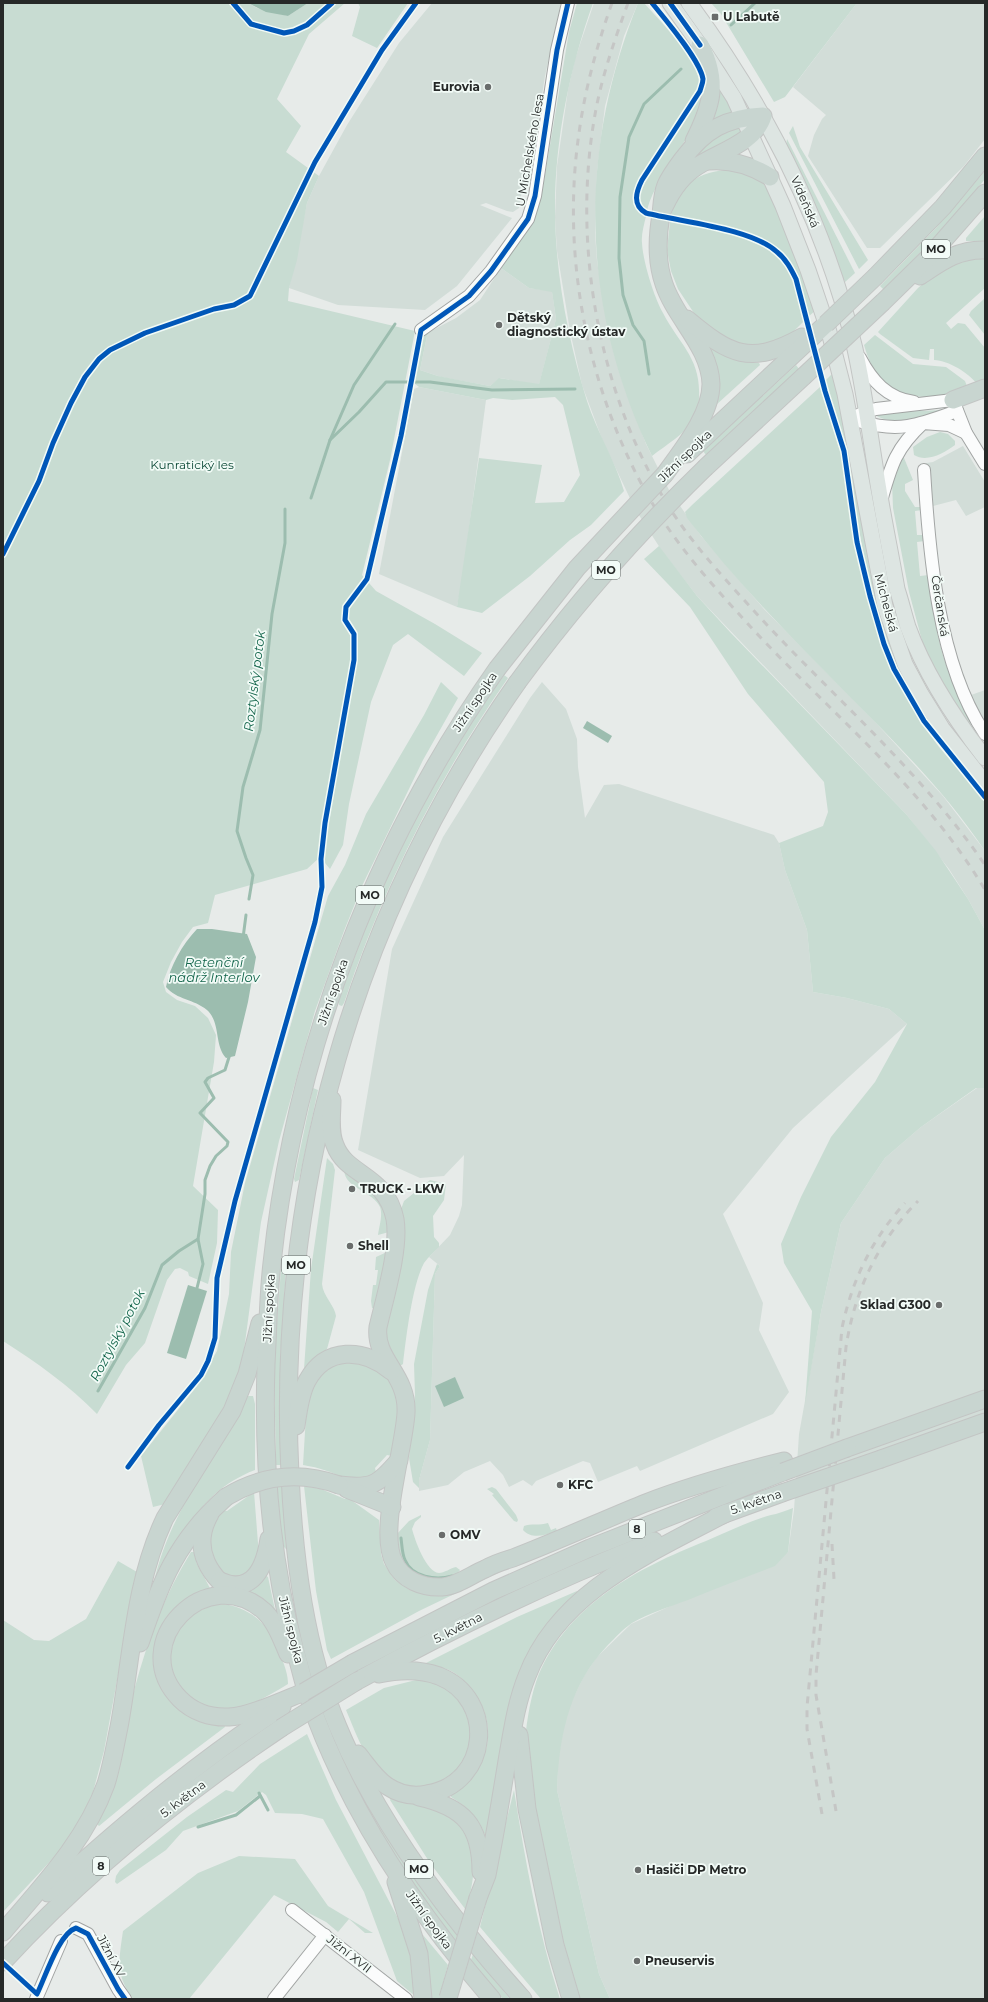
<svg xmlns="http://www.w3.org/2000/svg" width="988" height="2002" viewBox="0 0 988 2002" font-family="Montserrat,sans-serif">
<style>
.built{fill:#d2ddd8}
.green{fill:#c8dcd2}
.water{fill:#9cbdaf}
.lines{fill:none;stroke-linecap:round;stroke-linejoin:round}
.stream{stroke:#9cbdaf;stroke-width:3}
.minor-casing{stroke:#a2a5a4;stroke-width:14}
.major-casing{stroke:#c3c5c4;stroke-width:17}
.highway-casing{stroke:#c3c5c4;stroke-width:19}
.minor{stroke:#fbfcfc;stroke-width:12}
.major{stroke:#dde5e2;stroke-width:15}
.highway{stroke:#c8d5d0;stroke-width:17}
.rail{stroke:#c5c6c5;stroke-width:3;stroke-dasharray:7 7;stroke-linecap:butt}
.highway-bridge-casing{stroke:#c3c5c4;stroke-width:19;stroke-linecap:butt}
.highway-bridge{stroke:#c8d5d0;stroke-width:17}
.cycleway-casing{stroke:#f2fbf7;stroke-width:8}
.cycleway{stroke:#0057b8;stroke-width:5}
.poi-dot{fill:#6a6d6c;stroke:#f2fbf7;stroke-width:1.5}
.labels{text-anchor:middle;stroke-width:3.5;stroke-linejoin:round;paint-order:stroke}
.shield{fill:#f2fbf7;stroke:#636866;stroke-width:1}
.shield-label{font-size:11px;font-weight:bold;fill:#262928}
.poi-label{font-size:12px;font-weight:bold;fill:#262928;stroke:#f2fbf7;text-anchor:start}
.street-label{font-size:12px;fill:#262928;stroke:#f2fbf7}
.park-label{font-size:12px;fill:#0a4835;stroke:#f2fbf7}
.water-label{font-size:13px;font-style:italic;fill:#13654b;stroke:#f2fbf7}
</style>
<rect width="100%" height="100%" fill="#e7ebe9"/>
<g class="built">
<polygon points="432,3 561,3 545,76 530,172 522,190 519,208 513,212 507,211 486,203 480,205 512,218 457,286 425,310 338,305 289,288 307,203 319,176 347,125 399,43"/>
<polygon points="594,3 638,3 624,36 605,106 597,171 595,233 597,261 608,329 626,392 646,444 669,490 701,536 764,609 876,723 943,796 982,847 985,851 985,930 968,899 949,869 906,814 697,596 662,551 635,509 602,439 582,385 570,331 557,251 555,218 557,166 568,90 575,59"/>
<polygon points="857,3 985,3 985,139 964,166 880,248 867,248 808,156 814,135 822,119 826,115 793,87"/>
<polygon points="501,268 529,288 552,291 556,319 539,385 500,378 490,386 441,377 420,370 427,336 431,331 456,318 480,300"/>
<polygon points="419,387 486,400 462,581 457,607 379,574 414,389"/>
<polygon points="963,446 985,482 985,507 966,516 956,500 933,506 922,507 920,464 933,462"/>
<polygon points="542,682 566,709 577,739 578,767 585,818 604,785 619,784 774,835 779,843 785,870 807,930 813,992 847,998 889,1009 907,1024 793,1128 723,1214 763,1303 759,1330 789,1392 773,1414 640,1471 637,1466 598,1482 590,1463 583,1461 536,1481 532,1486 523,1480 509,1487 503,1475 490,1461 464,1472 448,1485 419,1491 419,1480 430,1440 435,1274 440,1266 429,1257 450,1235 459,1216 462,1205 464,1155 444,1176 420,1178 358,1150 392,949 443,837 530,698"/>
<polygon points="985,690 985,746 971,729 960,699"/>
<polygon points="977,1088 985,1088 985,1999 610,1999 599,1974 557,1790 558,1761 563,1730 570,1704 584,1676 596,1658 631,1624 788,1552 794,1510 799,1434 821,1312 841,1223 885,1158 921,1127"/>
</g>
<g class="green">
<path d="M3,3H248L257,8L288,16L308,3H345L309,34L277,99L301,126L286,152L319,176L307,203L297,260L289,288L288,301L415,331L390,460L362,575L376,591L435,624L482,653L464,676L408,634L393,645L371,702L349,804L343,845L330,869L320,857L307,869L215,895L208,923L193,927L182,942L171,962L163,982L166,992L177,1000L195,1006L208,1018L216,1035L214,1062L193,1186L218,1210L217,1243L208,1284L189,1276L188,1272L180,1268L175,1269L167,1280L145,1343L126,1365L97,1414C69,1385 37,1363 3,1341Z"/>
<polygon points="358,3 408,3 377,48 352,36 360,7"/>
<path d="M577,3H593C570,68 555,138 555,208C555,272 568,340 587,401C597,432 615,460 624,491L591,525L570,540L530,576L482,613L457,607L479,458L542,465L535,503L564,502L580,475L563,405L555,397L512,400L493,398L486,400L419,387L414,383L421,335L431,331L427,336L420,370L438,376L490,386L499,378L539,384L556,319L552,292L529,288L501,268L532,222L543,187L569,32Z"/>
<path d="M638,3H644C659,20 707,67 698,89L641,176L635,188L634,202L640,213L646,216C644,225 641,235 642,243C643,262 654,297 663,313C679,344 701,358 699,397C699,404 698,413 695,418C685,434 666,445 652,456C581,309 577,154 638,3Z"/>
<polygon points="711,3 857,3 785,97 774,102 721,14"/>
<path d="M703,89C701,135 659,167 647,210C637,204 638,194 643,185Z"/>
<polygon points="720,91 729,102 733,112 715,122 710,118"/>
<polygon points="739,125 741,131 740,135 693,164 692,157 710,139"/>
<polygon points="793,126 800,147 868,260 859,269 789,133"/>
<polygon points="787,139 855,273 845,282 786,146"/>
<path d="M725,170C737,170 751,173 760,180C778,195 806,283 816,310L808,317C803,301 801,284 793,270C789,262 784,254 777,248C752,230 701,222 671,216C679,185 694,174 725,170Z"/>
<polygon points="985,171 985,179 968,200 937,235 884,290 880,286 936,228"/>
<polygon points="985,216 985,242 966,241 966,238"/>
<path d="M670,222C707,228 765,235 787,268C797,283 800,303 805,320L786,339L768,349L733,342L698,319L678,289L671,271L667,250Z"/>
<path d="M985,256V288L946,323L951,329L958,323L965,324L985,348V381L978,385C968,372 949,361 934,360V349H930L929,360L913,358L880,334L878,332L918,288L942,267Z"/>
<polygon points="985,298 985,335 969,315 971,311"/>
<path d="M875,335L913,364L946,367L965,381L968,389C938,401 898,402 877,374C871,366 867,355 864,345Z"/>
<polygon points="700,339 744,361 759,363 760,365 716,405"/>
<polygon points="796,365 799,369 706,455 703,451"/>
<polygon points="834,372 848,444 843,441 825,381"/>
<path d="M820,387L843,460L855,543L865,590L891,670L922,724L939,747L985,801V851C947,794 898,745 850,697C793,639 736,582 687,518L685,512L692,505Z"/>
<path d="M943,410C924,416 894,427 875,415V413Z"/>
<path d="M940,432L948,434L955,441V445C944,453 927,463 914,455L913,447L927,437Z"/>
<path d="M902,453L913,480L905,484V491L915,507H922V510L915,511L917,535H924L925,541L917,542L920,576L929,575C933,605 936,636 946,665C954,686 964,706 974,726L971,729L944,689L924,648L909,592L893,508L892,482Z"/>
<path d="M851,456L870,572L889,640L954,756C877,663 866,576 848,461Z"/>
<polygon points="659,546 697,596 730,632 906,814 936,851 968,899 985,930 985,1088 976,1088 921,1127 885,1158 841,1223 821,1312 805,1404 812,1311 784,1263 781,1244 801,1197 831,1137 875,1082 907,1024 889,1009 847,998 813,992 807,930 785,870 779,843 823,826 828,812 824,782 748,694 690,607 644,559"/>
<path d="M504,675L508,678C438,778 383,887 344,1003L342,1006L339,1005C338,994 347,978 351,967C387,864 440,763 504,675Z"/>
<polygon points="441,682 458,698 423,760 362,886 344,931 315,1011 279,1141 261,1222 243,1358 230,1397 165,1504 153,1507 141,1456 197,1386 217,1351 229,1294 231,1252 245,1183 328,896 345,865 366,814 424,715"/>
<polygon points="313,1088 318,1090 299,1180 295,1182 294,1179"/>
<path d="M327,1158L333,1164L335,1170L322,1284C323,1296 335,1306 336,1316L327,1349L311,1361L304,1369L311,1269Z"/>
<path d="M345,1166C355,1174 368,1181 376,1190C405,1223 385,1272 377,1309L372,1308L371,1301L373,1285H376L378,1270H375L376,1257L387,1252L389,1232L378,1235C379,1227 383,1215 380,1207C374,1191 339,1187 345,1166Z"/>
<path d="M430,1180L446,1184L444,1200L433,1216L434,1237L439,1243V1247C434,1252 428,1257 424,1263C412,1285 406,1339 403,1364L400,1366L382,1340L400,1212L404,1201Z"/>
<polygon points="437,1264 440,1266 435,1274 430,1440 419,1480 419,1488 413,1482 409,1458 415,1395 414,1364 428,1290"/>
<polygon points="281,1269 286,1270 280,1360 281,1465 276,1465 274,1363"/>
<path d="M337,1362L368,1363L390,1380L396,1392L399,1410L392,1456L387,1455L375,1468L377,1476C373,1478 350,1481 345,1479C329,1471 321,1468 303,1465L307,1399L320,1374Z"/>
<path d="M248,1396H253L255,1404V1470C200,1491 183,1535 156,1583L154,1582C170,1510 215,1459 248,1396Z"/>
<polygon points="304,1486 321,1489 345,1499 347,1497 379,1520 381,1554 384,1564 395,1580 410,1590 438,1594 517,1564 419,1611 331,1659 327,1650 316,1591"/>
<polygon points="277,1487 283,1487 286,1549 283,1546"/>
<polygon points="492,1487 496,1489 516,1515 518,1520 517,1522 514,1521 492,1495 494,1494 487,1489"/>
<polygon points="254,1492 259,1556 253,1571 239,1578 223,1574 217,1568 209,1544 214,1522 221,1510 227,1511"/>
<path d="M793,1508L788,1552L775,1566C746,1577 717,1588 688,1600C669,1607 649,1613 632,1623C623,1629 615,1638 607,1646C569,1686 559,1737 557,1790L599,1974L610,1999H577L565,1963L524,1750C526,1727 529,1704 536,1682C563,1607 637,1568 706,1541C727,1532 749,1521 771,1515C777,1514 785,1511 793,1508Z"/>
<path d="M421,1515V1517L415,1522L412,1529C415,1540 426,1572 439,1573C444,1573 451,1568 456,1567L460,1570L457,1574C430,1586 394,1568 397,1534L409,1521Z"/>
<path d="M548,1523L551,1530L556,1528L557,1531C546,1535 532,1540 523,1530L524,1526C530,1523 540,1526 548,1523Z"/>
<path d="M191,1552H194L197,1564L211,1590C184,1595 156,1619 155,1650C155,1657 157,1664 158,1671C160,1683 164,1695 173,1703C181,1710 213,1720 224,1724L225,1727L156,1779L99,1826L97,1824C122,1777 123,1737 135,1687C148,1639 165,1594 191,1552Z"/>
<polygon points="118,1561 137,1572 104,1751 93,1792 77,1826 57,1854 3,1912 3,1620 34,1640 49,1641 86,1619"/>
<polygon points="265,1575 268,1577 275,1610 273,1612 245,1591"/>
<path d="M577,1591L576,1599L547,1628L487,1835H485C479,1818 467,1807 451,1797V1795C489,1771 501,1726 472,1690C466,1682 458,1674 449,1670C442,1667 434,1667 427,1666L426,1663L517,1617Z"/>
<path d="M219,1603C254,1608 271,1626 282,1659C285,1667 288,1675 288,1684C271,1694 253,1706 233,1709C205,1714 167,1689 170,1658C170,1653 172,1648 173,1643C174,1639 175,1634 176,1631C185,1615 203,1609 219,1603Z"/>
<path d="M416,1680C427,1681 439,1683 448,1689C466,1699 478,1736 469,1754C455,1784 414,1798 386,1777C365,1762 356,1733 346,1710L384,1688Z"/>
<polygon points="307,1734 336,1800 400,1922 411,1952 416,1997 397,1981 364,1892 323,1819 302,1814 275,1813 266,1795 262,1792 238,1811 183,1831 166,1850 117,1884 115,1882 116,1876 120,1870 187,1817 226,1790 233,1792 260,1764"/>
<polygon points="346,1767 347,1767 371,1810 458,1935 455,1942 418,1891 386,1844"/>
<path d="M514,1790C525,1860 538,1932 560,1999H541L480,1927Z"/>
<path d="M391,1798C409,1802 428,1804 444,1813C483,1833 476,1876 466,1910L430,1863L390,1800Z"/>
<path d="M239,1856L295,1859L328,1906L373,1933H365L349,1919L338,1932L326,1922L274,1895L189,1999H133C115,1975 119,1959 123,1931L198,1873Z"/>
<polygon points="423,1935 448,1965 441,1990 440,1999 431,1999 429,1968"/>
<polygon points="473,1954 510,1999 503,1999 471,1960"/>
</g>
<g class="water">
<polygon points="248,3 308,3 288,16 266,12"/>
<polygon points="587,721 612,736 608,743 583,728"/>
<path d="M197,929H212L247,934L256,957L248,1002L235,1056L226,1058C214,1045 221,1023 207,1010C194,999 177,1000 166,987C170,966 182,945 197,929Z"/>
<polygon points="188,1285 207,1291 186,1359 167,1353"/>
<polygon points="455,1377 464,1398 444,1407 435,1386"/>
</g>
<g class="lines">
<g class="stream">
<polyline points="731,25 755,3"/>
<polyline points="649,374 644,341 633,325 623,295 619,258 620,197 629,137 644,104 681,69"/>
<polyline points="330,440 359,412 386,382 430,382 492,390 575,389"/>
<polyline points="311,498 330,440 354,385 395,324"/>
<polyline points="249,899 253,875 246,858 237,831 243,787 260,730 272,614 285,543 285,509"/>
<polyline points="243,938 246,915"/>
<polyline points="197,1288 203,1264 198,1239 205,1194 205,1180 210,1166 216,1156 227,1146 228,1142 200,1113 214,1098 205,1082 208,1078 225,1070 230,1054"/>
<polyline points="98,1391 145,1308 162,1265 179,1251 198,1239"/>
<path d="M401,1538C402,1545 402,1554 405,1560C412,1577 436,1581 452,1576"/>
<polyline points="259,1793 268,1810"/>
<polyline points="198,1827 236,1815 260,1796"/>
</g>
<g class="minor-casing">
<g id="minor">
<polyline points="421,330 469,296 491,271 528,219 535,196 557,50 568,3"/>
<path d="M860,358C872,381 887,398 914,402"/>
<polyline points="850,419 867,411 876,409 953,400 966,433 985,464"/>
<path d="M862,422C901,433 921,424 957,411"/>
<path d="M924,470C929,553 938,664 985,734"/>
<path d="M881,501C891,466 895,449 923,423L949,425L966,433"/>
<polyline points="292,1910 406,1999"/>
<polyline points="76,1928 88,1934 118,1989 125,1999"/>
<polyline points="36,1999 61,1941"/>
<polyline points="274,1999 325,1935"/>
</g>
</g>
<g class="major-casing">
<g id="major">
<polyline points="670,3 700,45 734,98 783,206 808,270 829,332 845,394 885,606 905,664 921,694 942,728 985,783"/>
<path d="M689,3C766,107 825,222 855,349C866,399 872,451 881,502C886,531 892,560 897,589C901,601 904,614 908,627C925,674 954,718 985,758"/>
</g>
</g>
<g class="highway-casing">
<g id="highway">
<path d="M694,141C712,105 719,82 700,45"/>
<path d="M708,161C731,159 751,165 770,177"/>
<path d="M661,214C668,197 679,179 693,169C716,152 754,145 763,116C726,118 705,129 682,160C676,168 670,176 666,185C662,195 662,205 661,215C657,238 656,261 664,284C675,318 710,347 711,384C711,415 682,450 665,474"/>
<polyline points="876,276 943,207 985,156"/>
<path d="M920,276C941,262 958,249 985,250"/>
<polyline points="883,302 928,258 985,193"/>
<path d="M687,319C730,355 750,366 802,337"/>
<polyline points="953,400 985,388"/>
<polyline points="687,454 826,324"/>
<polyline points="706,467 803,377"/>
<path d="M517,683C353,917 276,1190 290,1475C294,1560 305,1648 338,1727C379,1826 452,1920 523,1999"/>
<path d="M332,1100C332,1115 329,1132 335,1145C346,1176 386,1174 395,1219C400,1248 385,1297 378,1327C374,1360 408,1374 406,1413C404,1450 378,1531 394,1562C402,1580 423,1588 442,1587C457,1586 471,1575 485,1569C494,1564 503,1561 513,1558C557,1541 599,1522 643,1504C689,1486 736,1473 784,1461"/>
<path d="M296,1426C298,1412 300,1394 307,1381C326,1346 364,1348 391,1371"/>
<polyline points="847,1448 985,1399"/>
<polyline points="881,1459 985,1422"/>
<path d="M339,1485C372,1489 378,1485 399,1460"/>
<polyline points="347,1489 392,1507"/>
<path d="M210,1514C190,1549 210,1579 240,1597"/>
<polyline points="716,1517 782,1493"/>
<path d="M220,1581C253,1596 265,1566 269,1539"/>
<path d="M140,1643C160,1583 177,1540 226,1497"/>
<path d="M288,1654C282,1640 276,1623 265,1612C208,1559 125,1643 180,1699C193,1712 211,1718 229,1717C250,1716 284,1700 304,1692"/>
<polyline points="353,1663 493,1591 590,1548 783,1472"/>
<path d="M357,1681C453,1628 552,1581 654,1541"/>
<polyline points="519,1735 527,1809 555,1945 571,1999"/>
<path d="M358,1754C367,1765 375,1778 387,1786C399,1794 413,1797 427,1794C490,1784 497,1699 439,1676C420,1669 398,1670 379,1674"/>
<path d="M419,1797C464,1807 481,1826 481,1872"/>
<polyline points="396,1882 419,1954 423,1999"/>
<path d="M48,1893C122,1825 198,1761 282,1707"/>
<path d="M478,1898L487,1875L491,1854C497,1823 502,1792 507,1761C512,1733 516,1703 527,1676C559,1591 651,1553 726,1513"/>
<path d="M3,1932C42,1886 85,1842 106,1784C112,1765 115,1746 119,1727C132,1657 134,1583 165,1518L232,1411L247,1374L260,1323"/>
<path d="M3,1962C86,1872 180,1796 281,1728"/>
<path d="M492,1999C415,1910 348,1811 309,1699C303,1683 300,1666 295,1650C270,1557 263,1460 266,1364C268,1330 268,1297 272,1263C295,1049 374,844 497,669"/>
</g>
</g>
<use href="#minor" class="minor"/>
<use href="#major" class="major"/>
<use href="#highway" class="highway"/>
<g class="rail">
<path d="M612,3C597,45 585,89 579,133C560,263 590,404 660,516C685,555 717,590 748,624C828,711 925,788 985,890"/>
<path d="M628,3C616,36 604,70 597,104C570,238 597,391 669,507C693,545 725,579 755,612C832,696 920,770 985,865"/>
<polyline points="832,1544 834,1579"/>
<path d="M836,1811L816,1695V1675L846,1347C855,1290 877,1243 918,1201"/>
<path d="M822,1814L807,1729V1707L842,1328C852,1280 872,1239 905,1203"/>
</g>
<g class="highway-bridge-casing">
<g id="highway-bridge">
<polyline points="826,324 876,276"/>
<polyline points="803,377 883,302"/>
<polyline points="497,669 577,568 665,474"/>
<path d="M517,683C574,605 637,534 706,467"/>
<polyline points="783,1472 847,1448"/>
<polyline points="782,1493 881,1459"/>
<path d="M226,1497C262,1475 300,1471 339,1485"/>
<polyline points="304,1692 353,1663"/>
<polyline points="281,1728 357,1681"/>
<polyline points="448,1998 478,1898"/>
</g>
</g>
<use href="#highway-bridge" class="highway-bridge"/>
<g class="cycleway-casing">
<g id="cycleway">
<polyline points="233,3 251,24 284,33 294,31 307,25 332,3"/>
<path d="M652,3C665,19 700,60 703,79C703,83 701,87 700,91L642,180C636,192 632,205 646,213C681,222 751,228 777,252C786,259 791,269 796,279L825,391L844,451L857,542L870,596L884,644L894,669L924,721L985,797"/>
<polyline points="670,3 700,45"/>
<polyline points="3,554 39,481 53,443 71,403 85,377 99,359 110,350 145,333 214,309 234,305 250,296 315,162 382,50 416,3"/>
<polyline points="128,1467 159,1425 201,1375 208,1361 215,1338 217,1278 235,1201 315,922 322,887 321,859 325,823 354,660 354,634 345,620 346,607 367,579 401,436 421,330 469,296 491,271 528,219 535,196 557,50 568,3"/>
<path d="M3,1963L37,1994C45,1978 59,1933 76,1928L88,1934L118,1989L125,1999"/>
</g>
</g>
<use href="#cycleway" class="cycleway"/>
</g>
<g class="poi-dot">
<rect x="711" y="13" width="8" height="8" rx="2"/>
<circle cx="488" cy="87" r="4"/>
<circle cx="499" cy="325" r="4"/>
<circle cx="352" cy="1189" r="4"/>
<circle cx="350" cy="1246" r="4"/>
<circle cx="939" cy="1305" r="4"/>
<circle cx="560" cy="1485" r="4"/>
<circle cx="442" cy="1535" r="4"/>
<circle cx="638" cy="1870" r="4"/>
<circle cx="637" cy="1961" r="4"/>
</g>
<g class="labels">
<g class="shield">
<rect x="922" y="240" width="28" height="18" rx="3"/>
<rect x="592" y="561" width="28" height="18" rx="3"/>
<rect x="356" y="886" width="28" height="18" rx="3"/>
<rect x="282" y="1256" width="28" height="18" rx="3"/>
<rect x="629" y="1520" width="16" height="18" rx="3"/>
<rect x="93" y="1857" width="16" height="18" rx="3"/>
<rect x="405" y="1860" width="28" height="18" rx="3"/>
</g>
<g class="shield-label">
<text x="936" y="253">MO</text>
<text x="606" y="574">MO</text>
<text x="370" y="899">MO</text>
<text x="296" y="1269">MO</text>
<text x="637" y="1533">8</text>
<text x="101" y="1870">8</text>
<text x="419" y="1873">MO</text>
</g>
<g class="poi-label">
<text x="723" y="21">U Labutě</text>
<text x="480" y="91" text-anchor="end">Eurovia</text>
<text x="507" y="322">Dětský<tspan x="507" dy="14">diagnostický ústav</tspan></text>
<text x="360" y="1193">TRUCK - LKW</text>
<text x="358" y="1250">Shell</text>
<text x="931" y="1309" text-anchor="end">Sklad G300</text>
<text x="568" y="1489">KFC</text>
<text x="450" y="1539">OMV</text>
<text x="646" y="1874">Hasiči DP Metro</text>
<text x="645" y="1965">Pneuservis</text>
</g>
<g class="street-label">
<text transform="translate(530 150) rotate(-80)" y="4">U Michelského lesa</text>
<text transform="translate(805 202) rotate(67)" y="4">Vídeňská</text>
<text transform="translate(685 456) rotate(-44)" y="4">Jižní spojka</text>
<text transform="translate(886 603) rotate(75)" y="4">Michelská</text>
<text transform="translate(940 606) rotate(81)" y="4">Čerčanská</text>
<text transform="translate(475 702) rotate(-56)" y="4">Jižní spojka</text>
<text transform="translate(333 992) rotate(-71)" y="4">Jižní spojka</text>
<text transform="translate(269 1308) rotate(-87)" y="4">Jižní spojka</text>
<text transform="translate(756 1502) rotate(-19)" y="4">5. května</text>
<text transform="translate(458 1628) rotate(-27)" y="4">5. května</text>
<text transform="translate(291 1630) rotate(76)" y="4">Jižní spojka</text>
<text transform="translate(183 1799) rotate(-37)" y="4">5. května</text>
<text transform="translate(429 1920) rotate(54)" y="4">Jižní spojka</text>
<text transform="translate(349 1954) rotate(38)" y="4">Jižní XVII</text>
<text transform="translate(111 1956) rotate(62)" y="4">Jižní XV</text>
</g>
<g class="park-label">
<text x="192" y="469">Kunratický les</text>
</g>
<g class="water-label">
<text transform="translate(254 681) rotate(-83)" y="5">Roztylský potok</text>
<text x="214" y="967">Retenční<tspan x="214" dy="15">nádrž Interlov</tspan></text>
<text transform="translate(117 1335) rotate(-62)" y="5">Roztylský potok</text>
</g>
</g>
<rect width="988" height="2002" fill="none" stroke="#262928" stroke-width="8"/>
</svg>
